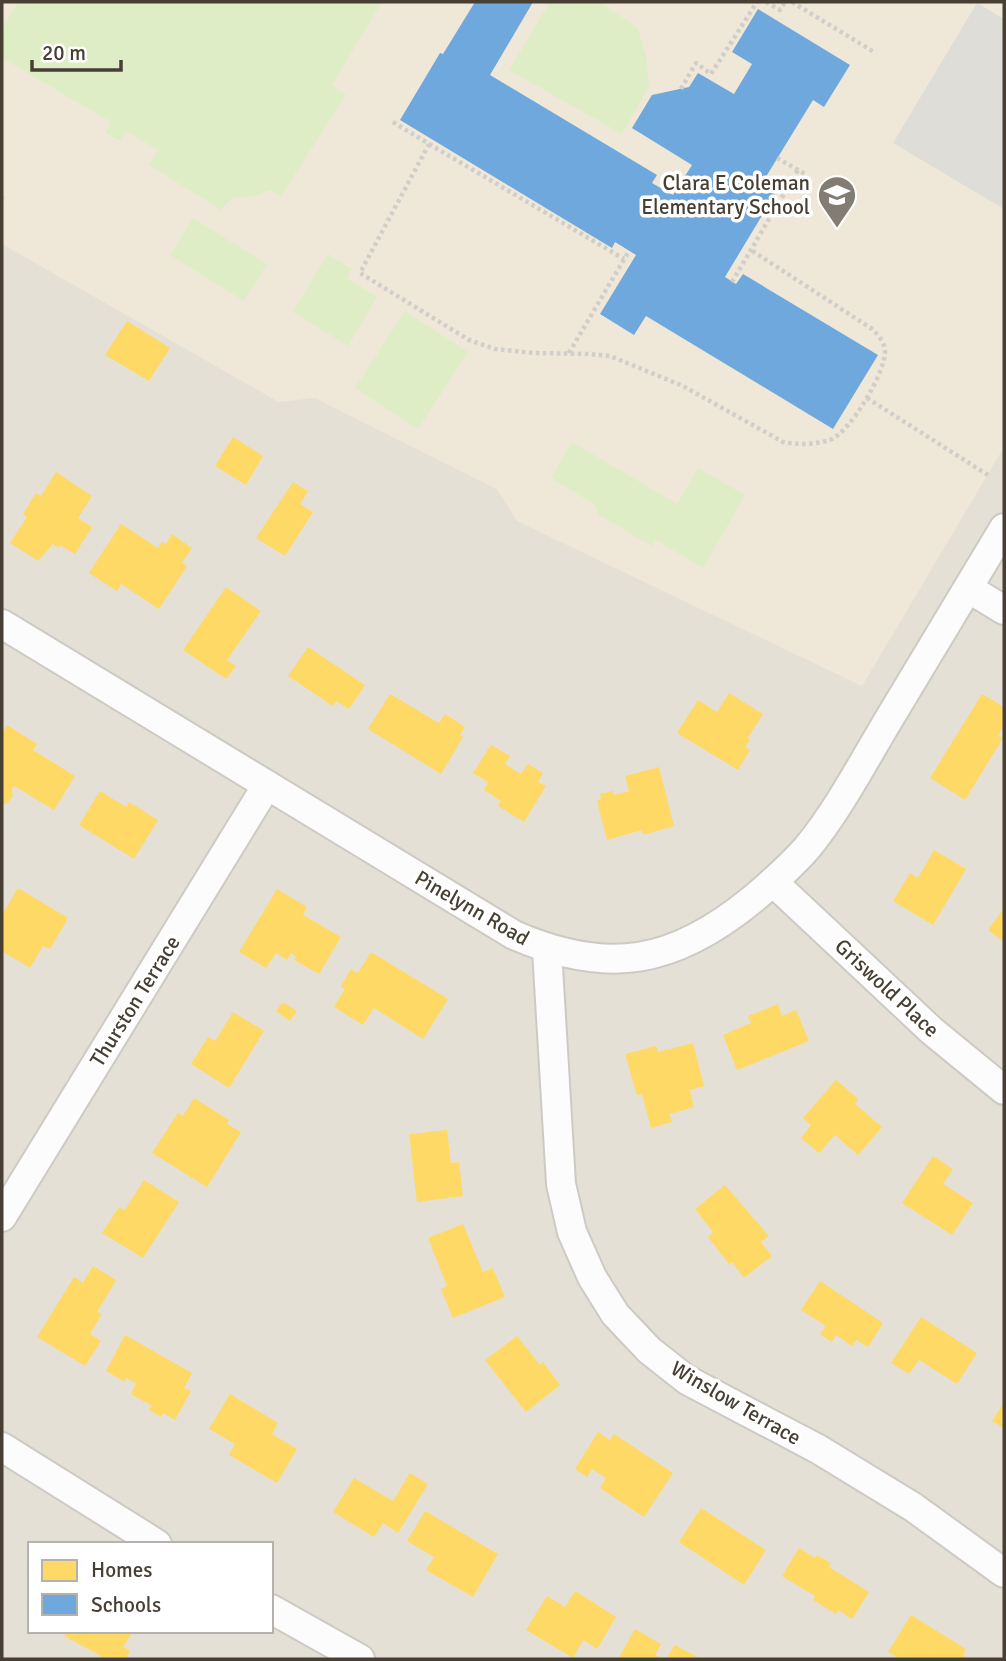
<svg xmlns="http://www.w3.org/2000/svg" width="1006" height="1661" viewBox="0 0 1006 1661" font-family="Signika,sans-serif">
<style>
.residential{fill:#e5e0d5;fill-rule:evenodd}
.education{fill:#efe8d9}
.green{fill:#deedc5}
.parking{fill:#dfddd8}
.homes{fill:#ffd966}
.schools{fill:#6fa8dc}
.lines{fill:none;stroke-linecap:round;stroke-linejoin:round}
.street-casing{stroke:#cdcac4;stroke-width:32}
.path{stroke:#d1cec9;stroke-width:4.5;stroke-dasharray:3.5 3.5;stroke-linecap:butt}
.street{stroke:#fdfcfc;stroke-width:28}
.labels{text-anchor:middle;stroke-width:7;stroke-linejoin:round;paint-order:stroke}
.poi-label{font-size:21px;fill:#473f34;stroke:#fff;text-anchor:end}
.street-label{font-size:21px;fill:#473f34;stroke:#fff}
</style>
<rect width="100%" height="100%" fill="#f0eee8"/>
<path class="residential" d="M2,2H1004V1659H2ZM30,1544H271V1631H30Z"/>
<polygon class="education" points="2,2 1004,2 1004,447 862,686 517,521 497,489 315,398 279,402 2,244 2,204 6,197 2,195"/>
<g class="green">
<polygon points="18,2 382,2 332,85 346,95 281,196 270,190 253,196 232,198 221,210 149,165 158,150 126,131 121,141 105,133 111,122 2,58 2,27"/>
<polygon points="550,2 600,2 638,28 647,61 649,86 622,134 509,70"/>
<polygon points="193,218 267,264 244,301 170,255"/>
<polygon points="328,254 352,269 347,278 377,297 348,346 293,312"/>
<polygon points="405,311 468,352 418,429 355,388"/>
<polygon points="572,442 677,504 698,468 745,495 703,568 656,540 652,546 599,515 594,504 551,478"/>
</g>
<polygon class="parking" points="977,3 1004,19 1004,209 893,143"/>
<g class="homes">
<polygon points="127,321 170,348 149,381 105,355"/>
<polygon points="233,437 263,456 246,485 215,466"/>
<polygon points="56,472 92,496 78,518 92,527 75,554 60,545 59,548 53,544 38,561 10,543 27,517 23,514 36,493 41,496"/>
<polygon points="293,482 308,491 300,504 313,512 285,556 256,538"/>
<polygon points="121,524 158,548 162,542 166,544 172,534 192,548 182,563 187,566 159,609 121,584 117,591 89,573"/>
<polygon points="226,587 261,611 227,660 236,666 226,679 183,650"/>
<polygon points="308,647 365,685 349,709 336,701 333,706 288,676"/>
<polygon points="729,693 763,714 748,738 750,740 745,747 750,750 738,770 677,733 698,700 717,712"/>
<polygon points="390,694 439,723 445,714 465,727 460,735 463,737 441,774 368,729"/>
<polygon points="982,694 1004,707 1004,725 998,736 1003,738 965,800 930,778"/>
<polygon points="7,725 37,744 33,750 75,776 54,810 14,786 12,790 13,795 8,803 2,805 2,734"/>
<polygon points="491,745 510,756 505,764 521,774 528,764 543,773 538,782 546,786 524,822 498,806 501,801 484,790 488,782 473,773"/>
<polygon points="659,767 674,826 643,835 642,830 607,840 597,801 601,799 600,794 613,791 614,795 629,791 625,776"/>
<polygon points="100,791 126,807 129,802 158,820 134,859 79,825"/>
<polygon points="934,850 966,869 933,925 893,901 910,873 918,878"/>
<polygon points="18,888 68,918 50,949 43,946 30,968 2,951 2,915"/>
<polygon points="277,889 307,907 303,915 341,937 319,974 294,960 296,957 291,953 287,960 276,953 266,968 239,952"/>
<polygon points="1004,908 1004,942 988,930"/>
<polygon points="371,952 448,999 423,1039 374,1008 363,1025 334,1007 345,989 341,986 351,969 358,973"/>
<polygon points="283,1002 297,1011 290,1021 276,1011"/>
<polygon points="778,1004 782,1016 796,1010 809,1041 737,1070 723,1035 751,1023 748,1016"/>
<polygon points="233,1012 264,1031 229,1088 191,1064 208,1037 215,1041"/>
<polygon points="693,1043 704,1086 690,1090 694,1107 669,1114 672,1122 651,1128 642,1094 637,1095 625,1054 656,1046 658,1052"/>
<polygon points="836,1080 858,1099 855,1104 882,1127 858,1155 835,1135 819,1153 801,1138 811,1125 803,1118"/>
<polygon points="194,1098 229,1120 227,1124 241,1132 207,1187 152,1153 178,1113 183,1116"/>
<polygon points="447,1130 451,1163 459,1162 463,1196 417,1202 409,1134"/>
<polygon points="933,1156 953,1169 943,1184 973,1203 952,1235 902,1203"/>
<polygon points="144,1180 179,1202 143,1258 102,1233 119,1207 125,1210"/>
<polygon points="725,1185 769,1236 761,1242 772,1256 744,1278 732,1262 729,1264 708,1237 713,1232 695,1209"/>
<polygon points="463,1224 483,1272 493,1268 505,1297 453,1318 441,1289 447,1286 428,1238"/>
<polygon points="93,1266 116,1280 97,1312 102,1314 90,1334 101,1341 85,1366 37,1337 74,1277 83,1283"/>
<polygon points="820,1281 883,1323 868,1347 856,1340 852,1346 836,1335 832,1342 820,1334 826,1326 801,1310"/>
<polygon points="921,1317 977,1353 957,1384 919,1360 909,1374 891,1363"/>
<polygon points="125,1335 192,1373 184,1388 191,1391 175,1420 163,1413 161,1417 149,1410 152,1406 131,1394 136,1383 126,1378 125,1382 106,1371"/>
<polygon points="517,1336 540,1365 543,1362 560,1385 526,1412 485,1360"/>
<polygon points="230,1394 278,1423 272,1434 297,1449 277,1483 229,1455 235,1444 209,1429"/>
<polygon points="1004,1402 1004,1428 992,1421"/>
<polygon points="598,1432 610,1440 614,1434 673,1473 644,1517 600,1488 606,1478 592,1469 587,1477 575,1469"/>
<polygon points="410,1473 428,1484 398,1533 383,1523 374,1537 333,1512 354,1478 393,1501"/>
<polygon points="701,1508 766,1550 744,1585 679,1542"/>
<polygon points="425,1511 498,1554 473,1597 426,1570 434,1557 407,1541"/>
<polygon points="799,1548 815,1558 817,1555 831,1563 829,1567 869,1592 852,1619 838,1610 836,1614 813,1600 815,1596 782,1576"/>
<polygon points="575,1591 616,1617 597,1649 583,1640 573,1658 526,1630 547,1596 565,1607"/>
<polygon points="911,1615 966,1649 963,1655 971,1659 900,1659 888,1652"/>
<polygon points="635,1629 661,1644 655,1655 662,1659 618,1659"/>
<polygon points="67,1631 133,1631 123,1647 130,1651 126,1659 101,1659 101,1656 64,1636"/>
<polygon points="675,1645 701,1659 666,1659"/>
</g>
<polygon class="schools" points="475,2 533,2 490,75 657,175 652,183 673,195 692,165 632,128 652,95 689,87 698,73 734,94 752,64 732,52 758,9 850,65 824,107 813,100 761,185 775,194 725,277 736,284 743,274 878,355 833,429 646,316 634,335 600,314 636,255 615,242 612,248 400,120 440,53 443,54"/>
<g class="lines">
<g class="street-casing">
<g id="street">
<polyline points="968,588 1004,610"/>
<path d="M2,624L514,935C608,976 674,964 753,899C772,883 791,866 807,848C839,809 866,757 892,714C929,652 967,590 1004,528"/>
<polyline points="773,882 932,1031 1004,1090"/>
<polyline points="547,950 561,1184 572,1232 592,1277 615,1314 649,1350 687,1380 818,1449 913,1507 1004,1573"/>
<polyline points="2,1217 267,785"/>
<polyline points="2,1447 157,1544"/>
<polyline points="271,1609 360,1659"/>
</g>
</g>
<g class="path">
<polyline points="766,2 780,10 785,2"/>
<polyline points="792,2 874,52"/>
<polyline points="681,89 696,63 711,74 757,2"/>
<path d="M393,122L429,144L360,273L469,340L495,349L534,353L588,354L610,356L683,386L783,442C798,445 817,445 832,439C851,430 885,373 885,352C885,342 878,335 872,329L751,250"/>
<polyline points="429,144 624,259"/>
<polyline points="777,158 807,175"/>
<polyline points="732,282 798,170"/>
<polyline points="569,353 629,251"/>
<polyline points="867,398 988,475"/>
</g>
<use href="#street" class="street"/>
</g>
<defs>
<g id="school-pin" transform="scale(2.0125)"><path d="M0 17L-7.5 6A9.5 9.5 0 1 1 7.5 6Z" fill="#827c73" stroke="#fff"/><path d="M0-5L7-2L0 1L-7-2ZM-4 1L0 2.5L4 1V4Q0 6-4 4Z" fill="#fff"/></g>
</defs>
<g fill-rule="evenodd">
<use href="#school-pin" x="837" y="195"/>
</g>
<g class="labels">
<g class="poi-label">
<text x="810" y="190">Clara E Coleman<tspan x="810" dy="24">Elementary School</tspan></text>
</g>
<g class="street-label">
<text transform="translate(472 908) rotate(30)" y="7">Pinelynn Road</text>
<text transform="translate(887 988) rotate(43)" y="7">Griswold Place</text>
<text transform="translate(135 1001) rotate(-58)" y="7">Thurston Terrace</text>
<text transform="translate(736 1403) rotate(30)" y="7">Winslow Terrace</text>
</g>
</g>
<rect width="1006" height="1661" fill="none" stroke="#473f34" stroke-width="7"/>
<rect x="28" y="1542" width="245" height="91" fill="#ffffff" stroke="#b5b2ae" stroke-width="2"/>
<rect x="42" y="1560" width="35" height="21" fill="#ffd966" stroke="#b5b2ae" stroke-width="2"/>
<text x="91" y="1577" font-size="21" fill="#473f34">Homes</text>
<rect x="42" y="1594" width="35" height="21" fill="#6fa8dc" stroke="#b5b2ae" stroke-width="2"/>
<text x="91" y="1612" font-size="21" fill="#473f34">Schools</text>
<path d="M32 60v10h89v-10" fill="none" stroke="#473f34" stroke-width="3.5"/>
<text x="42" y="60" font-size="21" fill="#473f34" stroke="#ffffff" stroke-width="5" paint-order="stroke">20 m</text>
</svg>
